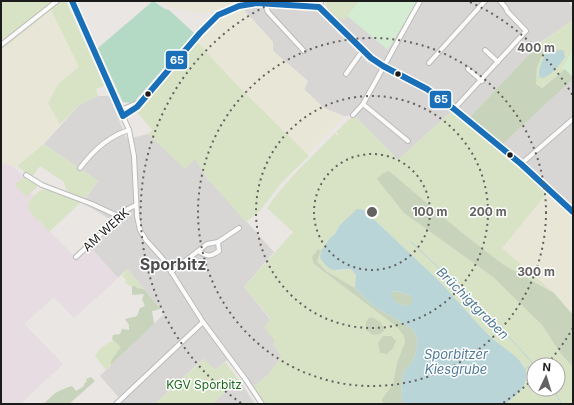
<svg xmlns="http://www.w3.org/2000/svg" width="574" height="405" viewBox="0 0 574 405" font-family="Inter,sans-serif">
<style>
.residential{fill:#d8d6d5}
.industrial{fill:#e6dce2}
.farmland{fill:#e8e7d7}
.grass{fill:#d8e3c5;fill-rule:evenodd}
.forest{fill:#c7d4bb}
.park{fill:#d4ecd1}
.pitch{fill:#b4dac6}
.water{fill:#bad5d8;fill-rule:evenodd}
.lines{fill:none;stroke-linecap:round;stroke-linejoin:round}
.stream{stroke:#bad5d8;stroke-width:1}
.minor-casing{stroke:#bcbbba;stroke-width:6}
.minor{stroke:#fcfbfb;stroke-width:4}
.bus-1-casing{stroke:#fff;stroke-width:9}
.bus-1{stroke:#1a70b8;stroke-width:6}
.ring{fill:none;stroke:#636261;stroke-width:2;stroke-dasharray:2 4}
.bus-dot{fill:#1b1b1b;stroke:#fff;stroke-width:1.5}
.labels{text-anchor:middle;stroke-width:3;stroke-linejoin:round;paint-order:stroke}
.street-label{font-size:12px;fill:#1b1b1b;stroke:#fff}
.park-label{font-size:12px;fill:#196918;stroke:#fff}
.water-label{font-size:13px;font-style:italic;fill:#517a96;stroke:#fff}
.district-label{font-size:16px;font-weight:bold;fill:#4e4e4e;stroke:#fff}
.centre{fill:#636261;stroke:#fff;stroke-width:2}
.ring-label{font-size:12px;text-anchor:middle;font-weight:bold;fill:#636261;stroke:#fff;stroke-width:3;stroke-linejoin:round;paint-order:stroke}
.line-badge{stroke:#fff;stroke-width:1.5}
.badge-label{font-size:11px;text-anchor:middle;font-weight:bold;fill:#fff}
</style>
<rect width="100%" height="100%" fill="#e9e6e3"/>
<g class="residential">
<polygon points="325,1 568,1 573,8 573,19 569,23 541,42 470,117 435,91 379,61 369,53 353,36 337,21 328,9"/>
<polygon points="260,6 316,10 367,62 422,88 452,111 398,160 354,115 344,116 324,108 304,89 308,81 273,51 273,42 243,9"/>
<polygon points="573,79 573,206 503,144"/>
<polygon points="98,96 109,96 127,139 148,134 185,168 195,158 207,178 274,252 244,287 271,320 275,341 273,344 282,356 269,374 254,386 232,356 215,370 203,359 155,404 120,404 122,401 100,376 165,313 127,269 118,278 91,248 118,224 81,202 88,195 98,181 44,144 79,105"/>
<polygon points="239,380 255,404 212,404"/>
</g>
<polygon class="industrial" points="1,162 14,167 24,177 20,181 34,196 29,200 29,207 37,221 38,220 73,255 86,243 118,278 74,318 54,297 24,324 63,364 20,404 1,404"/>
<g class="farmland">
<polygon points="161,1 234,1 235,2 215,12 197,13 172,8"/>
<polygon points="243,9 273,42 273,51 308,81 304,90 324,108 344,116 307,155 235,83 196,41 217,19"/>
<polygon points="51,10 79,67 59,83 49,103 60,124 44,144 21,163 14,167 1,162 1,50"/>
<polygon points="547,193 573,217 573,315 554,293 502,248"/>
</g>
<g class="grass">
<polygon points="1,1 66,1 104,86 96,89 98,96 79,105 60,124 48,103 59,83 79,67 51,10 1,50"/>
<polygon points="325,1 359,1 344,20 340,17 337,21 328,9"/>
<polygon points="573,19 573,77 565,69 541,88 536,84 537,67 545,50 539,44 569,23"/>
<polygon points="196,41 235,83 309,156 282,182 260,211 246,222 207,178 195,159 185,169 148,134 152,130 136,111"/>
<path d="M452,111L520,167L547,193L502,248L554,293L504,265L461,232L404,213L493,277L542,325L561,354L573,367V404H505C515,397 523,390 525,378L529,381L531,380L530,375H526L523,364L493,339L467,313L440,282L364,210L339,226L335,234L331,237L320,258L337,271L351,269L356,275L355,288L326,271L317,261L321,251L318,249L314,264L397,327L404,336L405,342L397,363L393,384L383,399V404H266L254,386L269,374L282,356L273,344L275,341L264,327L271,319L244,287L293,232L267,208C286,180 312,157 335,133L338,136V134L336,132L354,115L398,160ZM534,365H558V389H534Z"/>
<path d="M44,144L98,181L84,199C74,195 65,194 64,182L40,166L32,177L17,166Z"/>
<polygon points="24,177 37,185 37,187 26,197 15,185"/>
<path d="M45,189L81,202L49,232L39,220L37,221C31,212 23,205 34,196C38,192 40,190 45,189Z"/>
<polygon points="127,269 144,289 137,288 134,285 132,287 125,283 126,280 122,276"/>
<path d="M114,340L122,347L111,361V365L106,370L95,356C98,349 107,343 114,340Z"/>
<polygon points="204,359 215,370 225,362 239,380 212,404 155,404"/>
</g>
<g class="forest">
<polygon points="539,44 545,50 537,67 536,84 542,88 565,69 573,77 573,79 503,144 470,117"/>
<polygon points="389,171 461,232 504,265 554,293 573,315 573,367 561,354 542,325 493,277 404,213 377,179 383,173"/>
<path d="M318,249L321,251L317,261L326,271L355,288L372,305L411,328C420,336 418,349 413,360C411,364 406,368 404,373C401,379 401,397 403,404H383L382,399L393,384L397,363L405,342L404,336L397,327L314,264L312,257Z"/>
<polygon points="134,285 137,288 144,289 161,309 152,311 154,324 111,365 111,361 121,347 112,339 113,335 120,334 122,329 129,330 129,325 125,319 137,316 140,308 145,306 142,299 144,295 143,294 132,295 132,287"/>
<path d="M393,291L400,292L412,296V301L409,306C400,306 395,302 390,295Z"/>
<path d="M370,317C378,320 383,322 384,331L380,334L373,335L366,330V322Z"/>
<polygon points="383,336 391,336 396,341 393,348 387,354 380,353 378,343"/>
<path d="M91,377L95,381L69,404H42C47,402 49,398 54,394C60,390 66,388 72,386L76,391L84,386V384L87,381L86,379Z"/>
</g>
<g class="park">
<polygon points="359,1 417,1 388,50 347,16"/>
<polygon points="571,53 573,54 573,77 565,69 561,68 565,64"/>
</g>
<polygon class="pitch" points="153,1 165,9 169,10 194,33 135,101 131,103 123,102 98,48"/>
<g class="water">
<path d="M562,50L564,51L565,57C559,65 551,78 540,78C537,68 543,61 546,52Z"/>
<path d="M357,209L364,210C389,234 414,257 439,281C457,300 474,321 493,339C504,349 523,358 526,373C528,386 515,397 505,404H403C401,398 401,379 404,373C406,368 411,364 413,360C418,349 420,336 411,328L372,305L355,288L356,275L351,269C333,269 333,275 320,258L321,251L331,237L335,234L339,226ZM393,291L400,292L412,296V301L409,306C400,306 395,302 391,295Z"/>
</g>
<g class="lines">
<g class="stream">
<path d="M410,241C453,281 497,321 534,365"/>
<polyline points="525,369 533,365"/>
<polyline points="553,389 562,404"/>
</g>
<g class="minor-casing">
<g id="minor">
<polyline points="72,1 129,130 134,156 137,216 140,230 146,240 163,259 203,322 246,380 262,404"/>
<polyline points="265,4 268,12 304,51"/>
<polyline points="320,8 321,1"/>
<polyline points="1,45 57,1"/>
<polyline points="485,50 498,62"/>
<polyline points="429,63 485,1"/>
<polyline points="468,69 482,81"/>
<polyline points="346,74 363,50"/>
<polyline points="363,104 408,141"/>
<polyline points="454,109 526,31 507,11 506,8 500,1"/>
<polyline points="121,110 140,102"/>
<polyline points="353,115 363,104 420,1"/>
<polyline points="123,116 131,112 137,107 200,33 218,15 239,6 257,3 316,6 320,8 371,58 383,66 427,89 454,109 521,164 573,212"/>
<polyline points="521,164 573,119"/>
<path d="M80,168C92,152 109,136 129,130"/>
<polyline points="26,175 42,185 92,204 120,217"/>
<path d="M198,251C208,257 210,257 219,251L218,242"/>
<polyline points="76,257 128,209 136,205"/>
<polyline points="171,272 207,244 218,242 239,228"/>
<polyline points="116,404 203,322"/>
</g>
</g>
<use href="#minor" class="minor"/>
<g class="bus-1-casing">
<polyline id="bus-1" points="72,1 123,116 137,107 200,33 218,15 239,6 257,3 319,7 371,58 383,66 427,89 454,109 521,164 573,212"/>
</g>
<use href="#bus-1" class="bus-1"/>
</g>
<g class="ring">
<circle cx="372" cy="212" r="58"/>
<circle cx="372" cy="212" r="116"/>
<circle cx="372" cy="212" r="174"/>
<path d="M573 328A232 232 0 0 1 547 364M533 379A232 232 0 0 1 503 403M241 403A232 232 0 0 1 274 2M470 2A232 232 0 0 1 573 96"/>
</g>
<g class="bus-dot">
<circle cx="398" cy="74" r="3.5"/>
<circle cx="148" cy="94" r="3.5"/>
<circle cx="510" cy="155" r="3.5"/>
</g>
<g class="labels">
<g class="street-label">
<text transform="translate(106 230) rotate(-42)" y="4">AM WERK</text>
</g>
<g class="park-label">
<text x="204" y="389">KGV Sporbitz</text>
</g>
<g class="water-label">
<text transform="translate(473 303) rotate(45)" y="5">Brüchigtgraben</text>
<text x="456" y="359">Sporbitzer<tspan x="456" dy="15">Kiesgrube</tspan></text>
</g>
<g class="district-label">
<text x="173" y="270">Sporbitz</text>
</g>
</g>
<circle cx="372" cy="212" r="6" class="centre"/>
<g class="ring-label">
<text x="536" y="52">400 m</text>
<text x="430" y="216">100 m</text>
<text x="488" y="216">200 m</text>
<text x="536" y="276">300 m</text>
</g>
<g class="line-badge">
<rect x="165" y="50" width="23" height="20" rx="4" fill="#1a70b8"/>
<rect x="429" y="90" width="23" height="19" rx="4" fill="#1a70b8"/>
</g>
<g class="badge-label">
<text x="177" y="64">65</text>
<text x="441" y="103">65</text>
</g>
<rect width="574" height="405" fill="none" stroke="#1b1b1b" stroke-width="4"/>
<g transform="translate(546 377) rotate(4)"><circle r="19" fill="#ffffff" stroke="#a4a4a4"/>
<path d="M0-3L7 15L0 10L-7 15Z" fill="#636261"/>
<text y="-6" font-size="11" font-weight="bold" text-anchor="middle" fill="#1b1b1b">N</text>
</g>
</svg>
